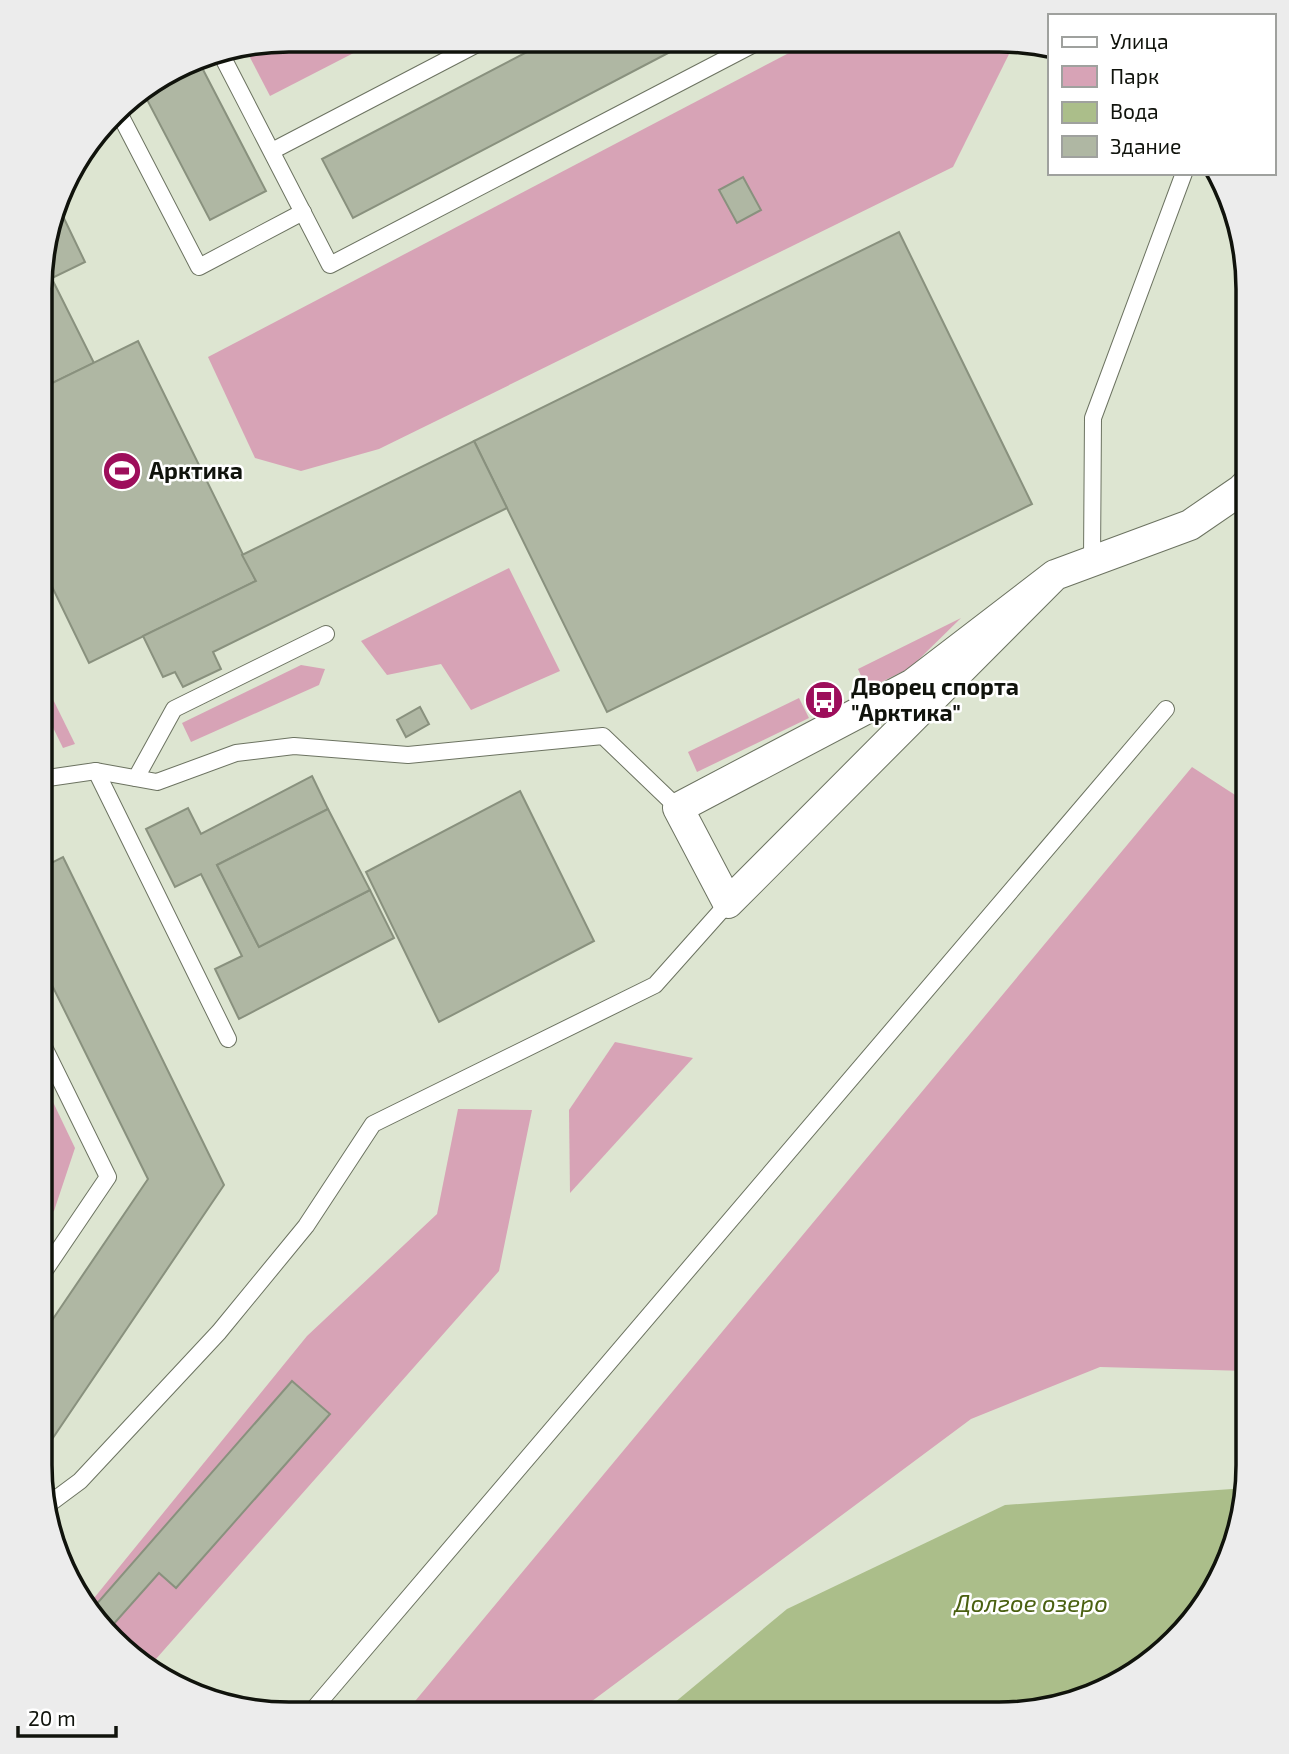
<svg xmlns="http://www.w3.org/2000/svg" width="1289" height="1754" viewBox="0 0 1289 1754" font-family="'Exo 2',sans-serif">
<style>
.green{fill:#d7a3b6}
.water{fill:#abbe8a}
.building{fill:#afb7a3;stroke:#89917e;stroke-width:2}
.lines{fill:none;stroke-linecap:round;stroke-linejoin:round}
.service-casing{stroke:#6c7361;stroke-width:18}
.minor-casing{stroke:#6c7361;stroke-width:32}
.service{stroke:#fff;stroke-width:16}
.minor{stroke:#fff;stroke-width:30}
.labels{text-anchor:middle;stroke-width:5;stroke-linejoin:round;paint-order:stroke}
.poi-label{font-size:23px;font-weight:bold;fill:#10130c;stroke:#fff;text-anchor:start}
.water-label{font-size:24px;font-style:italic;fill:#4a6011;stroke:#fff}
.rim{fill:none;stroke:#10130c;stroke-width:3.5}
</style>
<rect width="100%" height="100%" fill="#dde5d1"/>
<g class="green">
<polygon points="289,40 377,41 270,96 245,48"/>
<polygon points="810,42 1015,42 953,167 379,449 301,471 255,458 208,357"/>
<polygon points="509,568 560,671 471,710 441,664 387,675 361,641"/>
<polygon points="961,618 910,668 867,689 858,669"/>
<polygon points="301,665 325,669 319,685 191,742 182,723"/>
<polygon points="42,677 75,744 63,748 42,705"/>
<polygon points="799,698 809,718 697,772 688,752"/>
<polygon points="1192,767 1249,804 1248,1371 1100,1367 971,1419 576,1713 406,1712"/>
<polygon points="615,1042 693,1058 570,1193 569,1110"/>
<polygon points="41,1077 75,1148 54,1211 41,1217"/>
<polygon points="458,1109 532,1110 499,1271 148,1668 90,1603 307,1336 437,1214"/>
</g>
<polygon class="water" points="1246,1488 1207,1603 1110,1688 1000,1714 662,1713 787,1609 1005,1505"/>
<g class="building">
<polygon points="548,41 691,41 353,218 322,159"/>
<polygon points="1033,42 1049,49 1049,54 1015,43"/>
<polygon points="198,60 266,191 210,220 143,92"/>
<polygon points="743,177 761,210 737,223 719,190"/>
<polygon points="59,208 85,262 42,283 42,256"/>
<polygon points="899,232 1032,504 607,712 474,441"/>
<polygon points="52,279 94,363 42,388 42,283"/>
<polygon points="138,341 256,581 89,663 42,566 42,388"/>
<polygon points="474,441 507,508 213,652 221,669 183,687 175,672 163,677 143,636 256,581 242,555"/>
<polygon points="420,707 429,724 406,737 397,720"/>
<polygon points="312,776 328,809 217,865 259,947 370,890 394,938 239,1019 215,969 242,956 201,874 175,887 146,829 188,808 201,834"/>
<polygon points="520,791 594,941 439,1022 366,872"/>
<polygon points="328,809 370,890 259,947 217,865"/>
<polygon points="63,857 224,1185 40,1457 40,1338 148,1179 41,963 41,868"/>
<polygon points="292,1381 330,1414 176,1588 159,1573 111,1627 94,1607"/>
</g>
<g class="lines">
<g class="service-casing">
<g id="service">
<polyline points="220,52 330,265 758,42"/>
<polyline points="118,111 199,267 303,212"/>
<polyline points="272,151 483,41"/>
<polyline points="1092,561 1093,418 1184,173"/>
<polyline points="96,771 228,1039"/>
<polyline points="136,778 174,709 326,634"/>
<polyline points="41,779 96,771 157,782 236,753 294,746 408,755 603,736 678,808"/>
<polyline points="41,1276 108,1177 41,1041"/>
<polyline points="49,1504 80,1481 219,1332 306,1226 373,1124 655,985 728,903"/>
<polyline points="311,1712 1166,709"/>
</g>
</g>
<g class="minor-casing">
<polyline id="minor" points="1055,575 728,903 678,808 913,684 1055,575 1190,525 1241,490 1249,482"/>
</g>
<use href="#service" class="service"/>
<use href="#minor" class="minor"/>
</g>
<defs>
<g id="stadium-disc" transform="scale(2.0125)"><circle r="9.5" fill="#9d0e5b" stroke="#fff"/><path d="M0-5a6.5 5 0 1 0 0 10a6.5 5 0 1 0 0-10ZM-3.5-1.8h7v3.6h-7Z" fill="#fff"/></g>
<g id="bus-disc" transform="scale(2.0125)"><circle r="9.5" fill="#9d0e5b" stroke="#fff"/><path d="M-5-6H5V4H4V6H2V4H-2V6H-4V4H-5ZM-3.5-4V0h7V-4ZM-3.5 1.2v1.5H-2V1.2ZM2 1.2v1.5H3.5V1.2Z" fill="#fff"/></g>
</defs>
<g fill-rule="evenodd">
<use href="#stadium-disc" x="122" y="471"/>
<use href="#bus-disc" x="824" y="700"/>
</g>
<g class="labels">
<g class="poi-label">
<text x="149" y="479">Арктика</text>
<text x="851" y="695">Дворец спорта<tspan x="851" dy="26">"Арктика"</tspan></text>
</g>
<g class="water-label">
<text x="1031" y="1612">Долгое озеро</text>
</g>
</g>
<path d="M0 0H1289V1754H0ZM289 52H999A237 237 0 0 1 1236 289V1465A237 237 0 0 1 999 1702H289A237 237 0 0 1 52 1465V289A237 237 0 0 1 289 52Z" fill="#ececec" fill-rule="evenodd"/>
<path class="rim" d="M289 52H999A237 237 0 0 1 1236 289V1465A237 237 0 0 1 999 1702H289A237 237 0 0 1 52 1465V289A237 237 0 0 1 289 52Z"/>
<rect x="1048" y="14" width="228" height="161" fill="#ffffff" stroke="#9fa19e" stroke-width="2"/>
<rect x="1062" y="37" width="35" height="10" fill="#ffffff" stroke="#9fa19e" stroke-width="2"/>
<text x="1110" y="49" font-size="21" fill="#10130c">Улица</text>
<rect x="1062" y="66" width="35" height="21" fill="#d7a3b6" stroke="#9fa19e" stroke-width="2"/>
<text x="1110" y="84" font-size="21" fill="#10130c">Парк</text>
<rect x="1062" y="102" width="35" height="21" fill="#abbe8a" stroke="#9fa19e" stroke-width="2"/>
<text x="1110" y="119" font-size="21" fill="#10130c">Вода</text>
<rect x="1062" y="136" width="35" height="21" fill="#afb7a3" stroke="#9fa19e" stroke-width="2"/>
<text x="1110" y="154" font-size="21" fill="#10130c">Здание</text>
<path d="M18 1726v10h98v-10" fill="none" stroke="#10130c" stroke-width="3.5"/>
<text x="28" y="1726" font-size="21" fill="#10130c" stroke="#ffffff" stroke-width="5" paint-order="stroke">20 m</text>
</svg>
